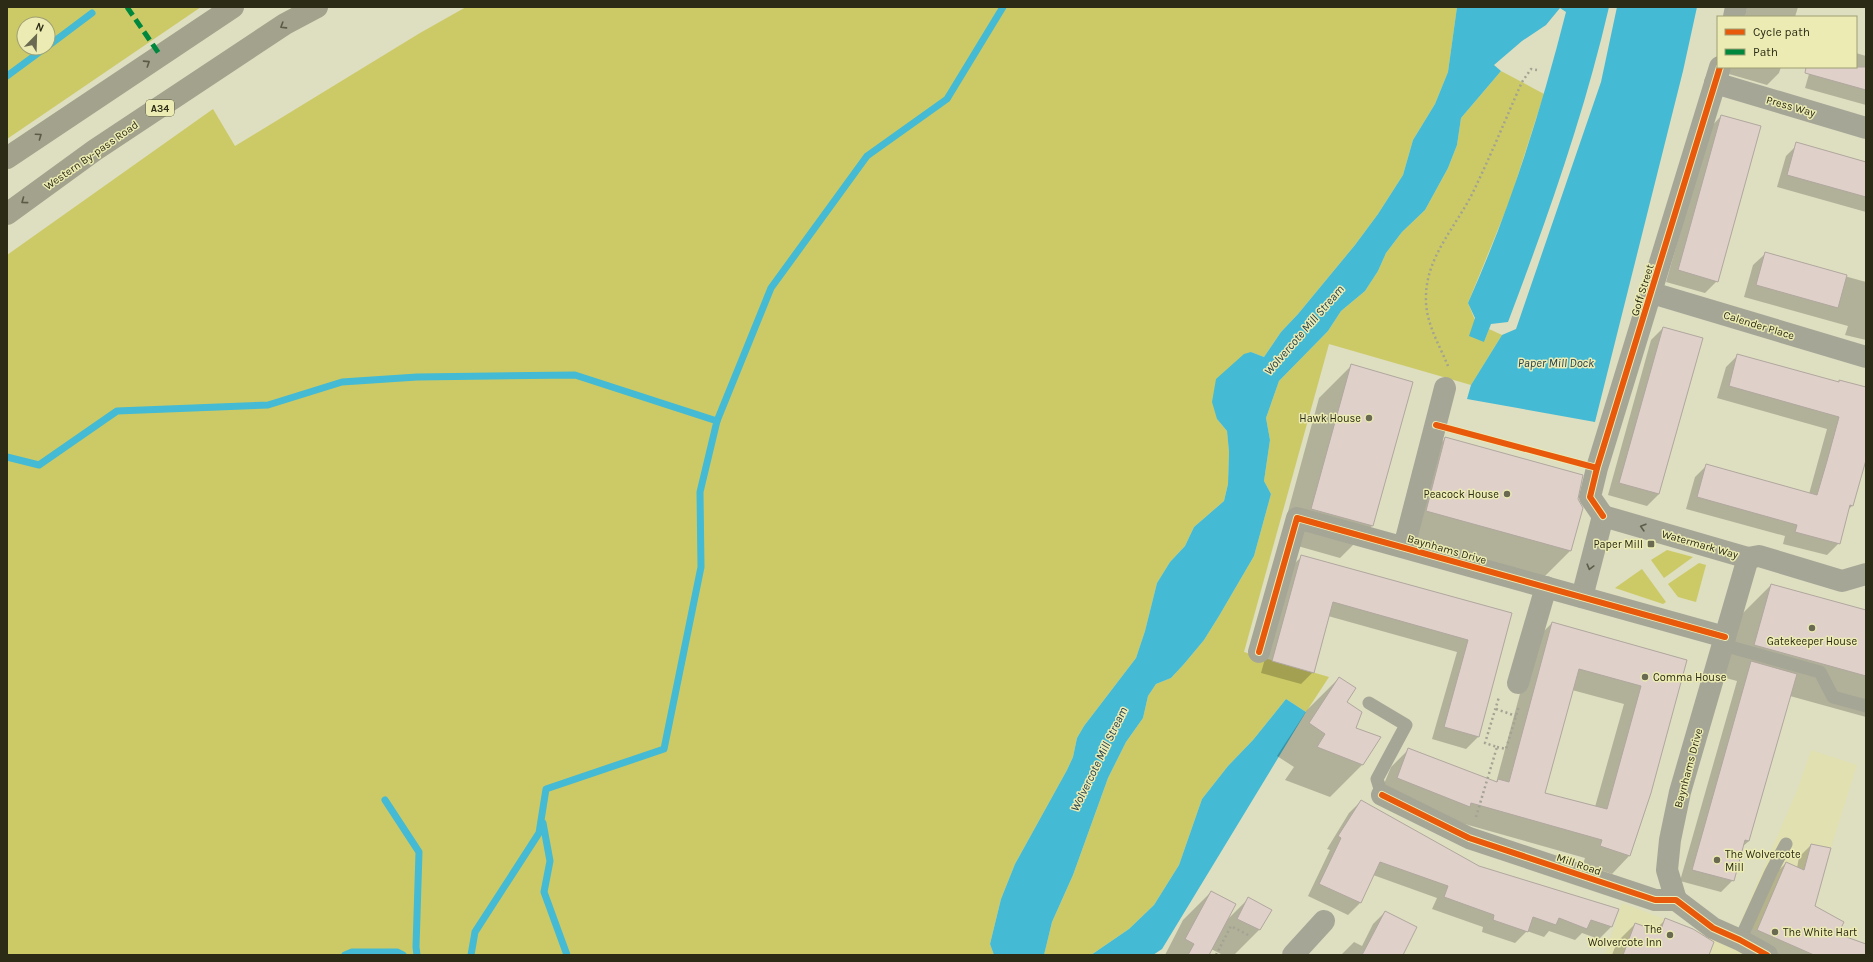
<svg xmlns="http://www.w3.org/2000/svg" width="1873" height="962" viewBox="0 0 1873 962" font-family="Karla,sans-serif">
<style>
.built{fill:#e1e0b0}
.green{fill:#ccca66;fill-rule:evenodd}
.water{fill:#44bad4}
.shadow{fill:#0003;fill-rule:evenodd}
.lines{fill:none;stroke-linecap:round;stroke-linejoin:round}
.stream{stroke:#44bad4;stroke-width:7}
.building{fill:#dfd0ca;stroke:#b0a79e;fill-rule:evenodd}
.path{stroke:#a3a393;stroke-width:2.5;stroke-dasharray:2 3;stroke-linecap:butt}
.lane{stroke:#a6a697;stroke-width:13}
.street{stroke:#a6a697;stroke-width:22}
.highway{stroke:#a2a28d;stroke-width:22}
.quiet{stroke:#00873e;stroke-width:5;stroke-dasharray:10 5;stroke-linecap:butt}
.cycleway-casing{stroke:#ebebb3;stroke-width:8}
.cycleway{stroke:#e8590c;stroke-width:6}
.oneway{stroke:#5b5b46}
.oneway2{stroke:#5d5d4a}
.poi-dot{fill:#6a6a52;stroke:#ebebb3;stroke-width:1.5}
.labels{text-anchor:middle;stroke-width:3;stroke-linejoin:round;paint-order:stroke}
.shield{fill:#ebebb3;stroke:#656545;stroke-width:1}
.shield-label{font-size:10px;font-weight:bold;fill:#2c2c16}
.street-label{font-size:11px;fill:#2c2c16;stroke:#ebebb3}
.poi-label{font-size:11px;fill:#2c2c16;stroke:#ebebb3;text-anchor:end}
.water-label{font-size:12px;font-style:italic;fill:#25414d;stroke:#ebebb3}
</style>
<rect width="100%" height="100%" fill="#dedec0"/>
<g class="built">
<polygon points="1811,750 1857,765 1831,848 1811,919 1800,949 1740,923 1798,788"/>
<polygon points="1622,903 1753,952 1752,955 1605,955"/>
</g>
<g class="green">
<path d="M7,7H201L7,139ZM24,24H48V48H24Z"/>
<polygon points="466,7 1457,7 1448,72 1435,104 1413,140 1403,175 1378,214 1355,245 1298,314 1281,332 1264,357 1251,352 1217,419 1227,431 1229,452 1228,484 1224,501 1194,527 1185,546 1170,562 1157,583 1145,631 1136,658 1084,726 1077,738 1073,757 1067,770 1015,864 1001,899 990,944 994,955 7,955 7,255 213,109 235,146 420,33"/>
<polygon points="1501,71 1544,94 1510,200 1468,303 1484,342 1489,329 1502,335 1471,385 1329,344 1244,652 1329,677 1306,712 1286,699 1253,740 1228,766 1202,799 1179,865 1154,905 1129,929 1091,955 1044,955 1052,922 1073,875 1108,778 1126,742 1143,718 1148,696 1156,684 1171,678 1184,664 1204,640 1219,616 1254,556 1271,494 1264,481 1270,440 1266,418 1279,381 1328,331 1341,311 1365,291 1378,271 1386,253 1402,232 1425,210 1448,168 1457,145 1461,118"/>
<polygon points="1667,550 1693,557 1664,578 1651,560"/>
<polygon points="1699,563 1706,565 1696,602 1678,597 1668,584"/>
<polygon points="1642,569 1666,602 1663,604 1615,588"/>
</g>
<g class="water">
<path d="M1457,7H1609C1584,115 1547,219 1508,322L1491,324L1484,342L1469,336L1475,318L1468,303C1510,209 1541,111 1566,12L1560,8L1546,25L1522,41L1494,65L1501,71L1461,118L1457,145L1448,168L1425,210L1402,232L1386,253L1378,271L1365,291L1341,311L1328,331L1279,381L1266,418L1270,440L1264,481L1271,494L1254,556L1219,616L1204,640L1184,664L1171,678L1156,684L1148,696L1143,718L1126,742L1108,778L1073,875L1052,922L1044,955H994L990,944L1001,899L1015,864L1067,770L1073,757L1077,738L1084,726L1136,658L1145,631L1157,583L1170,562L1185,546L1194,527L1224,501L1228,484L1229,452L1227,431L1217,419L1212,402L1216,379L1244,354L1251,352L1264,357L1281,332L1298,314L1355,245L1378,214L1403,175L1413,140L1435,104L1448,72Z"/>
<polygon points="1617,7 1697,7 1683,71 1595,422 1467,399 1471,385 1502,335 1516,329 1601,82"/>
<polygon points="1286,699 1306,712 1162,949 1153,955 1091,955 1129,929 1154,905 1179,865 1202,799 1228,766 1253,740"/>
</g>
<g class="shadow">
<polygon points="1747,7 1798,7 1795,17 1745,17"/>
<polygon points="1856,53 1866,56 1866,105 1805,88 1811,67 1856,67"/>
<polygon points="1731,67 1781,67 1779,73 1767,85 1729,74"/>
<polygon points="1721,116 1717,281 1705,293 1666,282 1710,128"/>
<polygon points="1798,144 1866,162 1866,212 1777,187 1786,156"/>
<polygon points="1765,254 1866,282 1866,340 1845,335 1848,326 1744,297 1753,265"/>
<polygon points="1663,328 1659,494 1647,506 1608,495 1651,340"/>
<polygon points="1738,355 1838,383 1866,388 1866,455 1852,506 1847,511 1839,543 1827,555 1783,544 1785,536 1686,509 1695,477 1707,465 1809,494 1827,429 1717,398 1726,367"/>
<polygon points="1351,366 1372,526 1340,558 1280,541 1319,398"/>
<polygon points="1446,438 1577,499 1581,508 1570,551 1538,583 1394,544 1413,470"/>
<polygon points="1302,556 1511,614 1478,737 1466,749 1432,739 1457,652 1328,616 1313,672 1301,684 1261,673 1290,568"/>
<polygon points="1771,585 1866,611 1866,717 1790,696 1749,841 1742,847 1733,880 1721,892 1680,881 1737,681 1722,677 1739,617"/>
<path d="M1552,623L1686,660L1629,856L1612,874L1583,864L1585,858L1454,821L1379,796L1391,767L1409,749L1496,783L1534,641ZM1572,690L1624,704L1595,807L1544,793Z"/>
<polygon points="1339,678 1355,728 1362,765 1330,797 1285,780 1294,767 1277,756 1307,710"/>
<polygon points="1361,801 1479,867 1617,909 1611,927 1599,939 1582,933 1575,940 1549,931 1544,937 1527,931 1515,943 1482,932 1483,927 1432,909 1437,898 1373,875 1360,903 1348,915 1308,896 1330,850 1327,849 1349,813"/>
<polygon points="1811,845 1814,907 1836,934 1866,945 1866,955 1776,955 1745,942 1774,875 1786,863 1797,868 1799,857"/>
<polygon points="1211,892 1227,920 1248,899 1271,911 1259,930 1234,955 1223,955 1211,949 1208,955 1165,955 1183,920"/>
<polygon points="1385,912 1401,955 1341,955 1354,942 1362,946 1373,924"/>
<polygon points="1666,919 1708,955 1612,955 1617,942 1635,924 1654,931"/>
</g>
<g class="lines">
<g class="stream">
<polyline points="48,46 92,13"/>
<polyline points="7,76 45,48"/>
<polyline points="717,421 771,288 867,156 947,99 1003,7"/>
<polyline points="7,457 39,465 117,411 268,405 342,382 417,377 575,375 717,421 700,492 701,567 664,749 546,789 539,833 475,932 471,955"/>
<polyline points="385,800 419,852 416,947 417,955"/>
<polyline points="543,823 550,861 544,892 567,955"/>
<polyline points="345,955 352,952 397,952 403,955"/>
</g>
</g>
<g class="building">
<polygon points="1806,67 1866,67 1866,90 1805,73"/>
<polygon points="1721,115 1761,126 1718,282 1678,270"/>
<polygon points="1796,142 1866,162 1866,197 1787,175"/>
<polygon points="1765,252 1847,275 1838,308 1756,285"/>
<polygon points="1663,327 1703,338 1659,494 1619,483"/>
<polygon points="1737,354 1839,382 1839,380 1866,387 1866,460 1853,506 1850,505 1840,544 1795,532 1797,525 1697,497 1706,464 1817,495 1827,461 1839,417 1729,386"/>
<polygon points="1351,364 1413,382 1373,526 1311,509"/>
<polygon points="1445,437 1583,475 1578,499 1583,508 1571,551 1426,511"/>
<polygon points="1301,555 1512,613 1479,737 1444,727 1468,640 1333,602 1314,673 1272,661"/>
<polygon points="1771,584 1866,610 1866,676 1754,645"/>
<path d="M1552,622L1687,660L1651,793L1630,856L1600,846L1602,840L1471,803L1470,807L1397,778L1408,748L1497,782L1498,779L1509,782ZM1579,669L1641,686L1607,809L1545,793Z"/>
<polygon points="1751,661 1797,674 1749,841 1745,840 1734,881 1692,870"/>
<polygon points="1339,677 1356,688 1347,702 1362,712 1356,728 1381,737 1363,765 1317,747 1325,734 1309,723"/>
<polygon points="1361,800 1479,866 1619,909 1612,927 1591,920 1587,929 1559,918 1556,925 1533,917 1528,932 1493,920 1494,915 1444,897 1448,886 1380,862 1361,903 1319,884 1341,838 1338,836"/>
<polygon points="1811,844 1831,848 1815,906 1844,922 1838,934 1866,944 1866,955 1814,955 1757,930 1786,862 1804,870"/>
<polygon points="1211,891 1236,904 1209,955 1188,955 1194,944 1185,939"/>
<polygon points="1248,897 1272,910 1260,930 1237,919"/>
<polygon points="1385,911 1417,927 1403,955 1362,955"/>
<polygon points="1665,918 1693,929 1714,942 1709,955 1623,955 1635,923 1660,932"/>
</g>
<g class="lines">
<g class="path">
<path d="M1448,366C1439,344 1425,322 1426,297C1426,256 1457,226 1474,190C1491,155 1506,118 1522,82L1531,69L1537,70"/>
<polyline points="1496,709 1516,716"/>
<polyline points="1497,747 1506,749 1519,706"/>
<polyline points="1476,817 1497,747 1485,743 1499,697"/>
<polyline points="1216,955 1231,926 1250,936"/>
</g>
<g class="lane">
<polyline points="1723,645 1820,672 1833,697 1866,706"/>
<polyline points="1369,703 1406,725 1377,779 1382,795"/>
<polyline points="1740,940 1771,872 1786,844"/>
</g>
<g class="street">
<polyline points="1734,17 1736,7"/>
<polyline points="1715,83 1866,128"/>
<polyline points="1652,293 1866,357"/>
<polyline points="1603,516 1590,497 1597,468 1720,67"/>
<polyline points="1603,516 1748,558 1759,556 1842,581 1866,574"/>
<polyline points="1404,547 1445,388"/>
<polyline points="1582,597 1603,516"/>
<polyline points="1259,652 1297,518 1725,637"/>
<polyline points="1518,683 1546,587"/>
<polyline points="1382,795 1469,838 1655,900 1676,900 1713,928 1740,940 1767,955"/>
<polyline points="1676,900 1667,870 1670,840 1680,792 1748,558"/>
<polyline points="1293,955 1324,921"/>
</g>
<g class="highway">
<polyline points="7,158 233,7"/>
<polyline points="7,214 95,150 285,24 317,7"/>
</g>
<polyline class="quiet" points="127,7 160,55"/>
<g class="cycleway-casing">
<g id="cycleway">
<polyline points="1436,425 1597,468"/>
<polyline points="1603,516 1590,497 1597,468 1720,67"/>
<polyline points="1259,652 1297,518 1725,637"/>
<polyline points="1382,795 1469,838 1655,900 1676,900 1713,928 1740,940 1767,955"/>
</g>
</g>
<use href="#cycleway" class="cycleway"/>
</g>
<defs><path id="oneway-chevron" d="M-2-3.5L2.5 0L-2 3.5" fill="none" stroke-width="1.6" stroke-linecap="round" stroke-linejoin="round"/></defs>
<g class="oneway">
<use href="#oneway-chevron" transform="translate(283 26) rotate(148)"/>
<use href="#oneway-chevron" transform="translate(147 63) rotate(-33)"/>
<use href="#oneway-chevron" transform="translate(39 136) rotate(-35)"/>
<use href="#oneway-chevron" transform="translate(24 201) rotate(144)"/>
</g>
<g class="oneway2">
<use href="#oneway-chevron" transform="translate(1643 527) rotate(-164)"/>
<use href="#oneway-chevron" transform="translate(1590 567) rotate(105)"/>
</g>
<g class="poi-dot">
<circle cx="1369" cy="418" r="4"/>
<circle cx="1507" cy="494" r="4"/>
<rect x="1647" y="540" width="8" height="8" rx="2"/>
<circle cx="1812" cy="628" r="4"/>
<circle cx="1645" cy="677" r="4"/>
<circle cx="1717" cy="860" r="4"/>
<circle cx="1775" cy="932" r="4"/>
<circle cx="1670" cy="935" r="4"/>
</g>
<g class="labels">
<rect class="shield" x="146" y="100" width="28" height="16" rx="3"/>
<g class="shield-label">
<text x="160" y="112">A34</text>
</g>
<g class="street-label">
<text transform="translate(1791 106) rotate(16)" y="4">Press Way</text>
<text transform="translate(91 155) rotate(-35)" y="4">Western By-pass Road</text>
<text transform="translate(1642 290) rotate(-73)" y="4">Goff Street</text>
<text transform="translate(1759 325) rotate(17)" y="4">Calender Place</text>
<text transform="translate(1700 544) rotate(16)" y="4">Watermark Way</text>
<text transform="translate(1447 549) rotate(16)" y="4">Baynhams Drive</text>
<text transform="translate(1688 768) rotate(-75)" y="4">Baynhams Drive</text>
<text transform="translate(1579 864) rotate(19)" y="4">Mill Road</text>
</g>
<g class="poi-label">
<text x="1361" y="422">Hawk House</text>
<text x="1499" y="498">Peacock House</text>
<text x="1643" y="548">Paper Mill</text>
<text x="1812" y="645" text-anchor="middle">Gatekeeper House</text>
<text x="1653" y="681" text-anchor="start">Comma House</text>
<text x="1725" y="858" text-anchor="start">The Wolvercote<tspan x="1725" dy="13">Mill</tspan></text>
<text x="1662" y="933">The<tspan x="1662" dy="13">Wolvercote Inn</tspan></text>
<text x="1783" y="936" text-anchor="start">The White Hart</text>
</g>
<g class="water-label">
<text transform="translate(1304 330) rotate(-49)" y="4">Wolvercote Mill Stream</text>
<text x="1556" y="367">Paper Mill Dock</text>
<text transform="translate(1099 759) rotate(-64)" y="4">Wolvercote Mill Stream</text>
</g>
</g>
<rect width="1873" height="962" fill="none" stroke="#2c2c16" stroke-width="16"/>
<rect x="1717" y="16" width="140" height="52" fill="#ebebb3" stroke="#9f9f74"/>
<rect x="1725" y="29" width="20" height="6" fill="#e8590c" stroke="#9f9f74"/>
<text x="1753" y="36" font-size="12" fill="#2c2c16">Cycle path</text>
<rect x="1725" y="49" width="20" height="6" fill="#00873e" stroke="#9f9f74"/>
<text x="1753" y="56" font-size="12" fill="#2c2c16">Path</text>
<g transform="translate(36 36) rotate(23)"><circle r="19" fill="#ebebb3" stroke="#9f9f74"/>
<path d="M0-3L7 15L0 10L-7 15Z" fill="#6a6a52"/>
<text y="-6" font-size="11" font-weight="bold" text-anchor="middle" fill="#2c2c16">N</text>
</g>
</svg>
